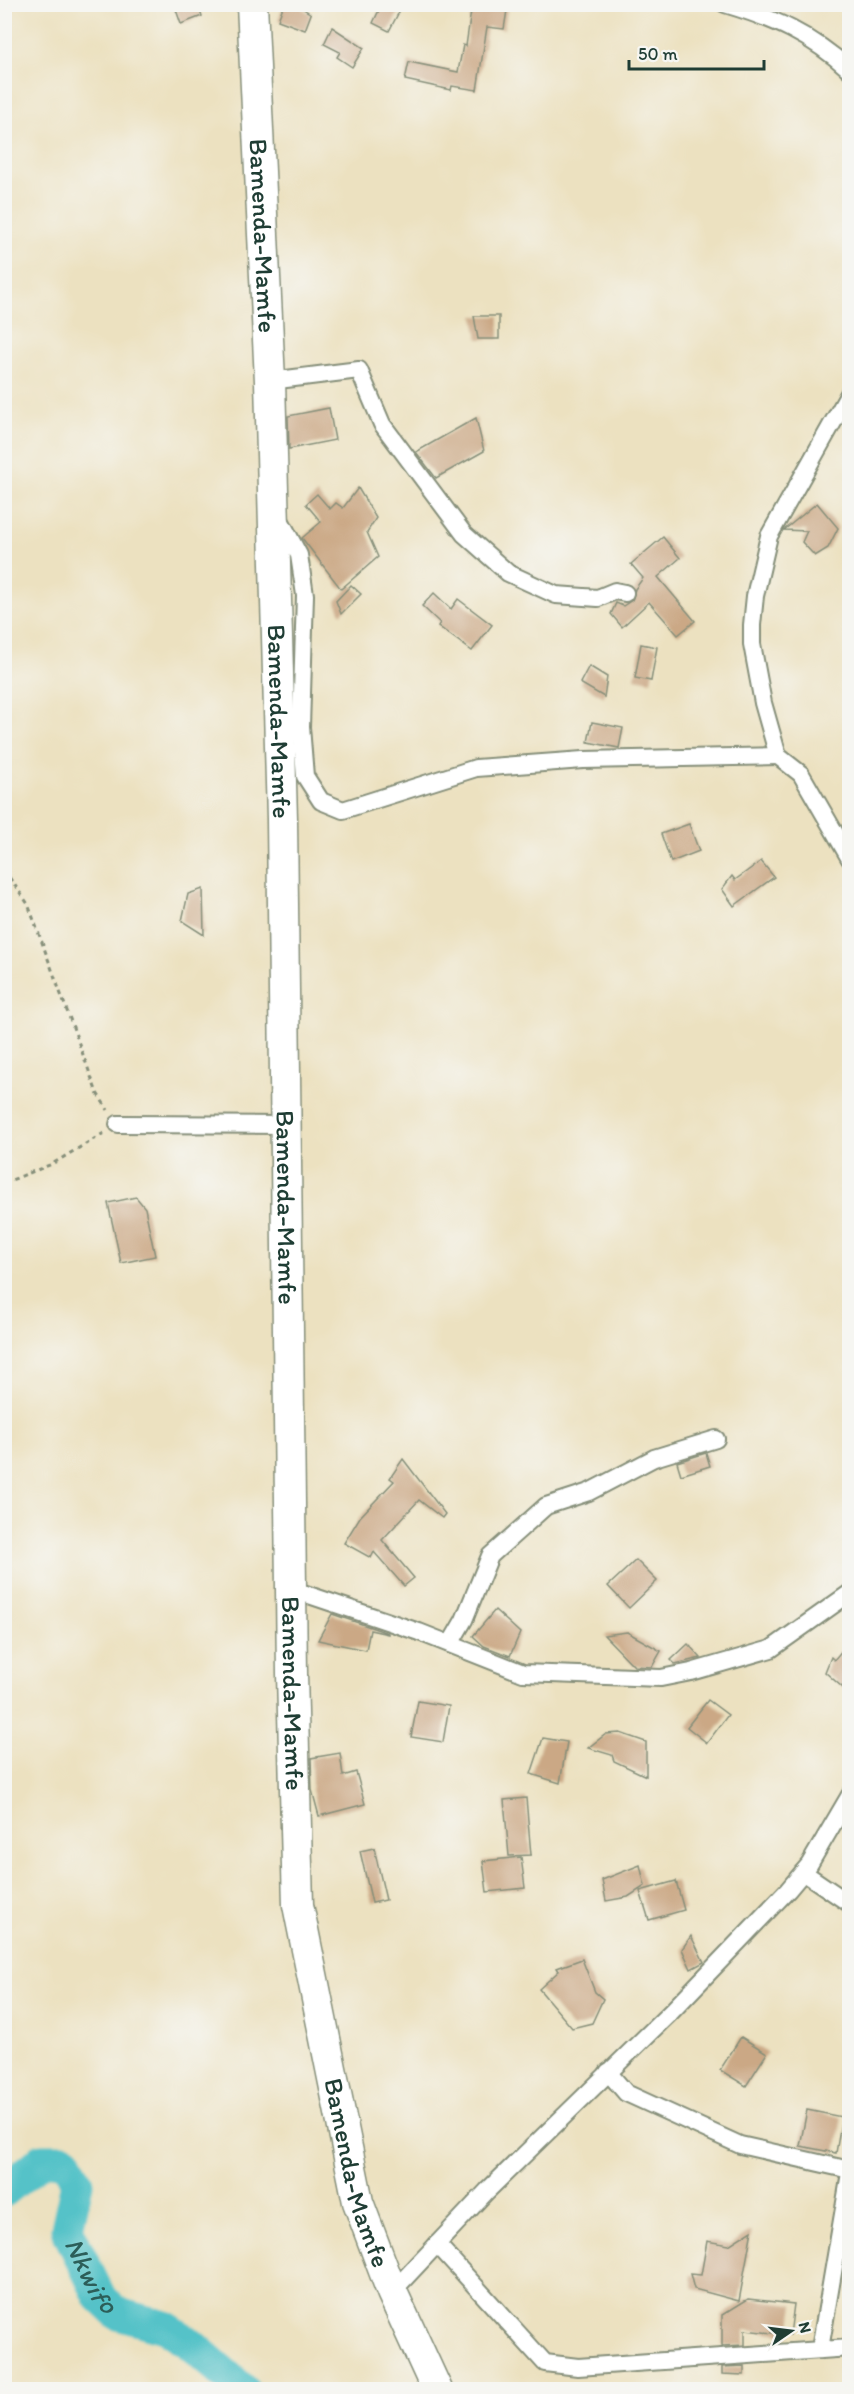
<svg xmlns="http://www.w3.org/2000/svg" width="854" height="2394" viewBox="0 0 854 2394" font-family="Itim,sans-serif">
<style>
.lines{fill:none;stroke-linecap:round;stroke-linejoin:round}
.river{stroke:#54c2c8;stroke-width:33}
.building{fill:#cba885}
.street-casing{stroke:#868f7a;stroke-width:20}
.highway-casing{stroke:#868f7a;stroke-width:33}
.path{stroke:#868f7a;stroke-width:3;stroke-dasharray:4.5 4.5;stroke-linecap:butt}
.street{stroke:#fff;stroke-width:16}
.highway{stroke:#fff;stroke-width:30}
.labels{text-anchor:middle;stroke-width:4.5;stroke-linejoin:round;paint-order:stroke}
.street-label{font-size:26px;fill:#1f3d34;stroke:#f6f6f2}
.water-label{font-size:27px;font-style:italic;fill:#2c5e59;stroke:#f6f6f2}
</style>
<rect width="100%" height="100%" fill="#f6f6f2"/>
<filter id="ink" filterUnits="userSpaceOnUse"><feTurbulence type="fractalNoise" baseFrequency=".0167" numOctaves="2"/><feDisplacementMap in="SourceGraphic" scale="12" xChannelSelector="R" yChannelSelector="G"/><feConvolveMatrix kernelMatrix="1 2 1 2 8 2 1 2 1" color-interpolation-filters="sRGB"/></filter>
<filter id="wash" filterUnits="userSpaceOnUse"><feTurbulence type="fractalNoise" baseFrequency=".008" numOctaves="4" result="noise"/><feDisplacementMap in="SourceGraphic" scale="24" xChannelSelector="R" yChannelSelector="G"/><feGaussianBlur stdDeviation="1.35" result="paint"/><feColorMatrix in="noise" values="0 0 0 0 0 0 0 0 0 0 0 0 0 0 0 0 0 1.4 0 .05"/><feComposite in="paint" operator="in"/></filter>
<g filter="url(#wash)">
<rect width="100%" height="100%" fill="#ece1c0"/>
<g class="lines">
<path class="river" id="s1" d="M4,2191L42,2160H66L77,2183L67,2229L100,2297L118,2314L165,2327L187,2341L243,2390"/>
</g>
<g id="blocks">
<g class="building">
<polygon points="174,4 198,4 202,16 181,24"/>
<polygon points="284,4 296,4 311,14 305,30 278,20"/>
<polygon points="382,4 390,4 400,10 389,31 373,23"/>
<polygon points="472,4 508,4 504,29 487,27 477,90 452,86 451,90 405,80 409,62 458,72 463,45 466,46"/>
<polygon points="332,27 364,48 352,67 337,57 340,52 324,44"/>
<polygon points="474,316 499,316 499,339 478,339"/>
<polygon points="329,408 335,440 289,449 288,416"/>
<polygon points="476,418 484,451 436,478 416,452"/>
<polygon points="358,488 376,518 367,532 378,557 341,589 302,538 321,522 306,504 317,494 330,509 336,503 343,508"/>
<polygon points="817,503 838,528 828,548 815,556 802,542 807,531 784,530"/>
<polygon points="663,537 680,558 658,577 695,621 678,635 649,602 622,627 611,614 616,603 623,606 632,600 635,589 643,578 631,564"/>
<polygon points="351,585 361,594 341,614 336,601"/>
<polygon points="434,593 451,609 458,599 492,625 472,651 438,626 440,623 422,606"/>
<polygon points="641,644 657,647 651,681 635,678"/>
<polygon points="589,666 607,677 604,697 580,683"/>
<polygon points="592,722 623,728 619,748 588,742"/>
<polygon points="689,824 699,851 671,862 661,834"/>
<polygon points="761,861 774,877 734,906 722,889 732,876 735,880"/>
<polygon points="203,889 204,935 182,921 188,894"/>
<polygon points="136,1197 145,1208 155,1256 121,1263 108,1203"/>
<polygon points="706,1453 710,1466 681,1475 677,1462"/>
<polygon points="403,1459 445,1514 442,1518 419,1500 382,1540 414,1578 404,1586 374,1552 371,1558 344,1543 360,1517 394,1481 390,1478"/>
<polygon points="636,1560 657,1581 629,1608 608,1586"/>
<polygon points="495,1610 520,1633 510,1656 484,1646 473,1636"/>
<polygon points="332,1614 388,1633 388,1634 370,1630 366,1650 318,1640"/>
<polygon points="627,1632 661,1651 652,1667 634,1666 604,1635"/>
<polygon points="849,1642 849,1693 825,1672 831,1657 834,1660"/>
<polygon points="688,1644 701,1658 675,1664 671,1660"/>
<polygon points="708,1700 728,1715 707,1743 687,1727"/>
<polygon points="418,1701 449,1706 443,1742 411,1737"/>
<polygon points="620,1733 646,1742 646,1776 614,1761 612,1755 588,1748 606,1734"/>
<polygon points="543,1738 567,1742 560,1783 531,1774"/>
<polygon points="340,1753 343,1776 356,1772 365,1804 319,1816 312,1790 311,1758"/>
<polygon points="526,1798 531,1855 509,1856 504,1800"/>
<polygon points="374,1848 386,1900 372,1903 360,1851"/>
<polygon points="521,1857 525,1888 487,1892 483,1861"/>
<polygon points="640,1865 645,1886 628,1897 606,1901 602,1880"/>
<polygon points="676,1881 684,1910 649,1920 640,1891"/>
<polygon points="691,1936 704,1962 691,1969 682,1949"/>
<polygon points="582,1959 595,1992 603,1999 592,2023 572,2028 539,1989 559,1971 557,1968"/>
<polygon points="741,2037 767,2053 746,2086 720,2070"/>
<polygon points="807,2110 842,2117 836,2153 800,2146"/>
<polygon points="752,2230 739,2301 694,2289 690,2274 701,2275 707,2241 729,2245"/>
<polygon points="748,2299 794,2304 790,2335 745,2330 745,2345 722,2346 722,2315"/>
<polygon points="744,2366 744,2375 722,2374 722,2367"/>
</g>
</g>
</g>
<g filter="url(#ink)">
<use href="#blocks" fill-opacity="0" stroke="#868f7a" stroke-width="1.5"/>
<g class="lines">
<g class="street-casing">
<g id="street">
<path d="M725,4C775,19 810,34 850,70"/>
<polyline points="270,381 359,370 382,424 464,534 508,573 556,595 598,598 615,591 625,593"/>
<polyline points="850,392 769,536 755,596 752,625 752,644 763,703 778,756 801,774 850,859"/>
<polyline points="277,514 299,555 305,595 301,727 305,776 321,801 343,810 476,768 583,760 778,756"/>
<polyline points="118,1124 287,1125"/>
<polyline points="291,1589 419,1632 523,1673 661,1678 691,1672 771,1649 850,1593"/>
<polyline points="450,1644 464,1620 490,1556 546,1506 589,1492 654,1458 716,1439"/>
<polyline points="803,1872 850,1904"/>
<polyline points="608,2072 626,2093 740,2145 850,2170"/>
<polyline points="437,2244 545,2363 578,2367 850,2348"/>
<polyline points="392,2292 487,2191 672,2011 788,1890 809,1865 850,1795"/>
<polyline points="820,2349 850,2173"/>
</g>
</g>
<g class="highway-casing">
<g id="highway">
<path id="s2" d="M252,4L270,381L282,819L292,1674L298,1905L358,2202L392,2292L437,2390"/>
</g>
</g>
<g class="path">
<polyline points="4,870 28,904 97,1093 108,1110"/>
<polyline points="4,1183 52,1164 104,1133"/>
</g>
<use href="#street" class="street"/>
<use href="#highway" class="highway"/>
</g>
</g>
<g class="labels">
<g class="street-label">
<text dy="9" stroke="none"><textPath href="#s2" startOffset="232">Bamenda-Mamfe</textPath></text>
<text dy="9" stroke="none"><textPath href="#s2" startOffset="718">Bamenda-Mamfe</textPath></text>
<text dy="9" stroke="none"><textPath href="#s2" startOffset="1204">Bamenda-Mamfe</textPath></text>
<text dy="9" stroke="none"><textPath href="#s2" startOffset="1690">Bamenda-Mamfe</textPath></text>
<text dy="9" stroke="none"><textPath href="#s2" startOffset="2176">Bamenda-Mamfe</textPath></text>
</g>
<g class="water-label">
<text dy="9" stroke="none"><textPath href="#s1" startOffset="198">Nkwifo</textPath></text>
</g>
</g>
<rect width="854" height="2394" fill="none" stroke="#f6f6f2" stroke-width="24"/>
<g transform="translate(791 2331) rotate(76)" stroke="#f6f6f2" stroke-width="4.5" paint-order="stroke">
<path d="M0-4.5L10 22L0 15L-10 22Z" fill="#1f3d34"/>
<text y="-9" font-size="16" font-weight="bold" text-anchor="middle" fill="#1f3d34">N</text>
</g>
<path d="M629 60v9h135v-9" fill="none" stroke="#1f3d34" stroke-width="3"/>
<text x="638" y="60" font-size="18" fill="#1f3d34" stroke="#f6f6f2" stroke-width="4.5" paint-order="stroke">50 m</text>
</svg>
